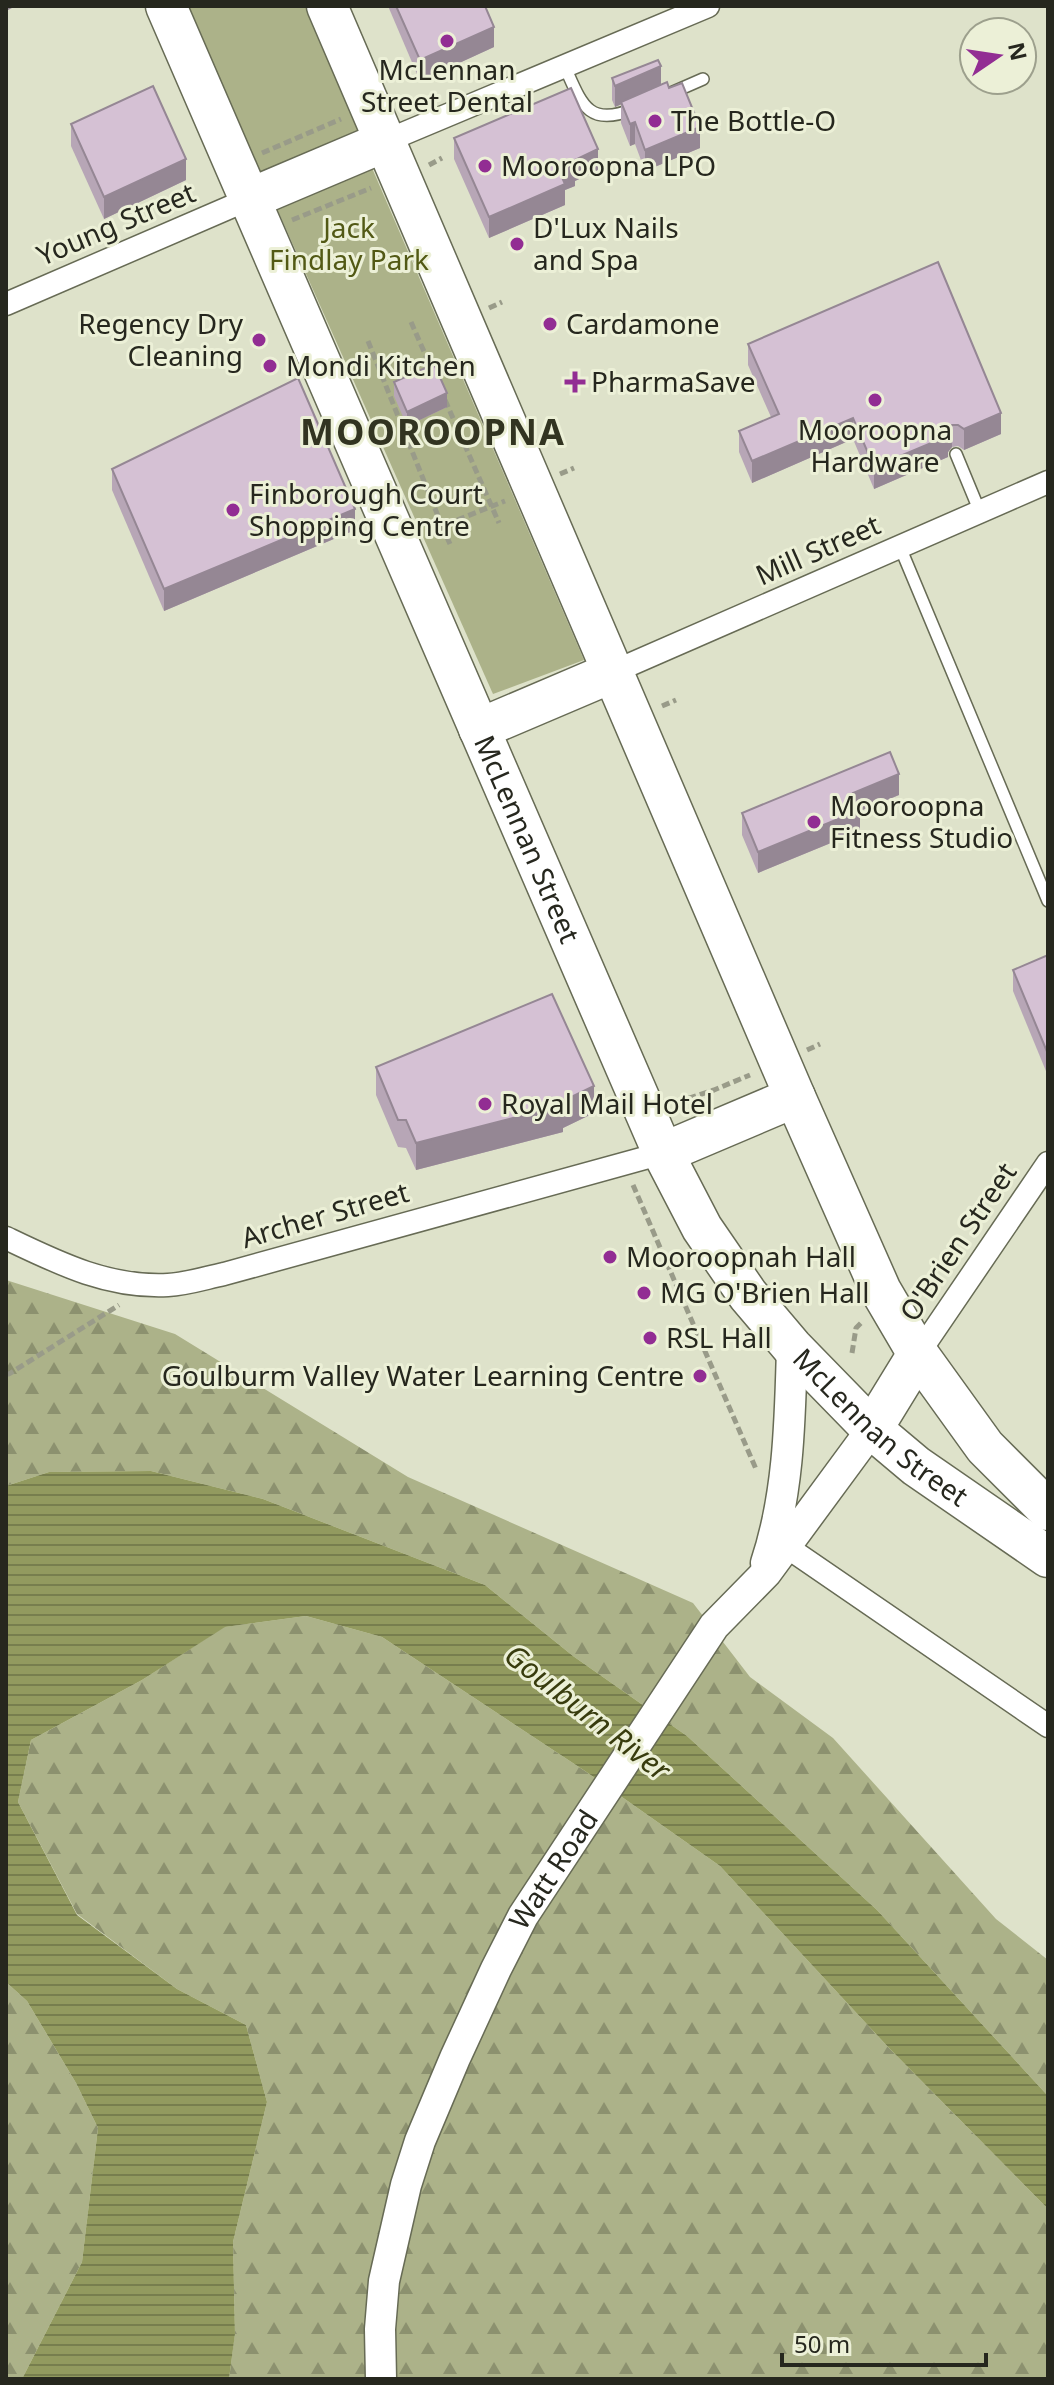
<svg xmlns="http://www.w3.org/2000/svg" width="1054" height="2385" viewBox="0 0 1054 2385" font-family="'Noto Sans',sans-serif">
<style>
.green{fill:#acb289}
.forest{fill:url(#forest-firs)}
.water{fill:url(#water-rules)}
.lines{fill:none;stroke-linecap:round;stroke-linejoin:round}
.lane-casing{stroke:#676b55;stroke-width:14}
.street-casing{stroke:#676b55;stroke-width:25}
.secondary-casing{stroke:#676b55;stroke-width:33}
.highway-casing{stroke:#676b55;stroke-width:43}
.path{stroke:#999b89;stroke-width:5;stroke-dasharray:8 4;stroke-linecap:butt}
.lane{stroke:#fff;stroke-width:11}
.street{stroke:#fff;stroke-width:22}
.secondary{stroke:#fff;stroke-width:30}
.highway{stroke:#fff;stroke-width:40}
.wall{fill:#b7a6b6}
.shaded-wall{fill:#958794}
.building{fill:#d5c1d4;stroke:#958794;stroke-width:2}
.poi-dot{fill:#922d93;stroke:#ecf0d7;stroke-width:3}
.labels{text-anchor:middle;stroke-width:6;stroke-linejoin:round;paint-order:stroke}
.poi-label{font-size:28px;fill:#26271e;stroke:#ecf0d7;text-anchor:start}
.street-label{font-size:28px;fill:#26271e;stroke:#ecf0d7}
.park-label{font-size:28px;fill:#525915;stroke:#ecf0d7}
.water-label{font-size:30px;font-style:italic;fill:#383c0e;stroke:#ecf0d7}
.district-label{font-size:36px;font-weight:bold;letter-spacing:2px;fill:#323421;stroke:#ecf0d7}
</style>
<defs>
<pattern id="forest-firs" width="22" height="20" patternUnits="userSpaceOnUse" patternTransform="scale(2)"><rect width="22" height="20" fill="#acb289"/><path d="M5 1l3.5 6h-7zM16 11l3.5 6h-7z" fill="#8c916f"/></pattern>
<pattern id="water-rules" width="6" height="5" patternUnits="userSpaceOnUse" patternTransform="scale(2)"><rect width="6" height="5" fill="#929a5f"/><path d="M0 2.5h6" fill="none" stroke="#777e4e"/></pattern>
</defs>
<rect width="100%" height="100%" fill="#dee2ca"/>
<g class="green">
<polygon points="187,6 307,6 363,135 258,176"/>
<polygon points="372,168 584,660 493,694 274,202"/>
</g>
<g class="forest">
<polygon points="6,1280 175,1334 408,1477 693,1603 750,1677 833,1738 996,1919 1048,1960 1048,2096 877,1910 687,1736 573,1656 485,1585 263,1499 151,1471 49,1472 6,1486"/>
<polygon points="306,1616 382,1637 585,1771 720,1866 889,2048 1048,2209 1048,2379 229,2379 235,2333 233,2242 267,2102 246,2025 177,1989 77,1914 18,1802 31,1740 142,1680 224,1627"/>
<polygon points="6,1982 27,2001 76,2083 98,2128 82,2262 23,2377 6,2379"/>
</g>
<polygon class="water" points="151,1471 263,1499 485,1585 573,1656 687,1736 877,1910 1048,2096 1048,2209 889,2048 720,1866 585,1771 382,1637 306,1616 225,1627 142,1680 31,1740 18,1802 77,1915 177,1989 246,2025 267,2102 233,2242 235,2334 229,2379 20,2379 23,2377 82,2262 98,2128 76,2083 27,2001 6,1982 6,1486 49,1472"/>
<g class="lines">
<g class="lane-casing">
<g id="lane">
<path d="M565,67C581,103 588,128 633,109"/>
<polyline points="671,93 703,79"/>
<polyline points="956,454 980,512"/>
<polyline points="900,547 1048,901"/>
</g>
</g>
<g class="street-casing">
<g id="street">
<polyline points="386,141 708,6"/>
<polyline points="6,304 249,199"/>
<polyline points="613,672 1048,482"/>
<path d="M6,1238C58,1263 108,1288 168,1285C187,1284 205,1278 224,1274L663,1153"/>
<polyline points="918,1354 1048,1163"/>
<polyline points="787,1547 1048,1726"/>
</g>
</g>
<g class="secondary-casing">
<g id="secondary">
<path d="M766,1563C789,1494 790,1419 792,1347"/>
<path id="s1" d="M381,2379L380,2329L384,2281L406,2185L420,2141L455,2058L496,1969L523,1916L714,1626L766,1573L872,1429"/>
</g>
</g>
<g class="highway-casing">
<g id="highway">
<path id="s2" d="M166,6L663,1153L702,1228L748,1295L792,1347L872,1429L916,1466L1048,1557"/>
<polyline points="327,6 795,1097 881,1291 918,1354 985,1447 1048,1510"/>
<polyline points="249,199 386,141"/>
<polyline points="479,729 613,672"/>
<polyline points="663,1153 795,1097"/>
<polyline points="872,1429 918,1354"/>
</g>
</g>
<g class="path">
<polyline points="262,153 341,119"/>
<polyline points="429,165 442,158"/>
<polyline points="292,220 371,188"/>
<polyline points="489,308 502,302"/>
<polyline points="411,322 433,372"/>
<polyline points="368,341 442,526"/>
<polyline points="445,400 499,523"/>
<polyline points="560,474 574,468"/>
<polyline points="450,544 442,526 505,501"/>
<polyline points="662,706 676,700"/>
<polyline points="807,1050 820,1044"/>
<polyline points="677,1102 714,1090 750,1075"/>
<polyline points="633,1185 756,1469"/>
<polyline points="852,1353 856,1328 863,1321"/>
<polyline points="6,1374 9,1374 119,1305"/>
</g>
<use href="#lane" class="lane"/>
<use href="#street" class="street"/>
<use href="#secondary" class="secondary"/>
<use href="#highway" class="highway"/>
</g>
<g class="wall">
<polygon points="388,6 485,6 494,47 420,81"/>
<polygon points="612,78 661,85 700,148 645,171 635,144 630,146 621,123 621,104 615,107 612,100"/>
<polygon points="71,124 186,180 104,219 71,146"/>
<polygon points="454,138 598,170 575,181 575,186 565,190 565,205 489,238 454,159"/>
<polygon points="748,344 1001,434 964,450 958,446 952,447 948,452 948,457 874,489 853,439 752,483 739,452 739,431 771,417 748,365"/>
<polygon points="394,382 447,407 407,426 394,396"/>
<polygon points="112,469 355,530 164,611 112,490"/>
<polygon points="899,795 860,811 860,831 758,873 742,835 742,813"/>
<polygon points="1048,955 1048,1076 1013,991 1013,970"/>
<polygon points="376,1067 594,1113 563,1128 563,1132 416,1170 406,1148 398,1147 376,1095"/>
</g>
<g class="shaded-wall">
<polygon points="6,6 16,6 6,11"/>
<polygon points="494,27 494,47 420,81 420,60"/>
<polygon points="661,66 661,88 615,107 615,86"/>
<polygon points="635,122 635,144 630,146 630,124"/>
<polygon points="700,127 700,148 645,171 645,150"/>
<polygon points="598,149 598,170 575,181 575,186 565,190 565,205 489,238 489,217 559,171 573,161"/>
<polygon points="186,159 186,180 104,219 104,197"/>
<polygon points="447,393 447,407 407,426 407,412"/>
<polygon points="1001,413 1001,434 964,450 964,429"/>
<polygon points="853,418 853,439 752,483 752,461"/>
<polygon points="952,425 952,447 948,452 948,457 874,489 874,467 948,431"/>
<polygon points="355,509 355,530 164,611 164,589"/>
<polygon points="899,774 899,795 860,811 860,831 758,873 758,852 853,793"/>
<polygon points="594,1086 594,1113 563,1128 563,1132 416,1170 416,1143"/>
</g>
<g class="building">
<polygon points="396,6 485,6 494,27 420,60"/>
<polygon points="658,60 661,66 615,86 612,78"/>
<polygon points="667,82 669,88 682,83 700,127 645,150 635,122 630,124 621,102"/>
<polygon points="153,86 186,159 104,197 71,124"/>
<polygon points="571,88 598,149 573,161 575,164 559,171 565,184 489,217 454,138"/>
<polygon points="938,262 1001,413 964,429 958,425 952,425 948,431 948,436 874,467 853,418 752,461 739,431 779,414 748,344"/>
<polygon points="434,364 447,393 407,412 394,382"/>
<polygon points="298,378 355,509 164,589 112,469"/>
<polygon points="890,752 899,774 853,793 860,810 758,852 742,813"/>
<polygon points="1048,955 1048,1054 1013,970"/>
<polygon points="552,994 594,1086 561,1102 563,1105 416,1143 406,1120 398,1120 376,1067"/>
</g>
<g class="poi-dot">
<circle cx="447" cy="41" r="8"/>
<circle cx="655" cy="121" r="8"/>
<circle cx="485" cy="166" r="8"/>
<circle cx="517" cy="244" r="8"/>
<circle cx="550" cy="324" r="8"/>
<circle cx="259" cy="340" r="8"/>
<circle cx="270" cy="366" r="8"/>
<path d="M571 370h8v8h8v8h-8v8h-8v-8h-8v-8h8z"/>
<circle cx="875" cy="400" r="8"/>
<circle cx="233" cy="510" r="8"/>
<circle cx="814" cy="822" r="8"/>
<circle cx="485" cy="1104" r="8"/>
<circle cx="610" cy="1257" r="8"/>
<circle cx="644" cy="1293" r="8"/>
<circle cx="650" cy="1338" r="8"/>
<circle cx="700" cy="1376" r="8"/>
</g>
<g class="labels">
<g class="poi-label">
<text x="447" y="80" text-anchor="middle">McLennan<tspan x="447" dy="32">Street Dental</tspan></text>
<text x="671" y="131">The Bottle-O</text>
<text x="501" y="176">Mooroopna LPO</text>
<text x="533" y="238">D'Lux Nails<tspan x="533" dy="32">and Spa</tspan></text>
<text x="243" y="334" text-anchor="end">Regency Dry<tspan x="243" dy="32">Cleaning</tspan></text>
<text x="566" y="334">Cardamone</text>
<text x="286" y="376">Mondi Kitchen</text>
<text x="591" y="392">PharmaSave</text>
<text x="875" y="440" text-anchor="middle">Mooroopna<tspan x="875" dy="32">Hardware</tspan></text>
<text x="249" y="504">Finborough Court<tspan x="249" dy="32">Shopping Centre</tspan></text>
<text x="830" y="816">Mooroopna<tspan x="830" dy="32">Fitness Studio</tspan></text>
<text x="501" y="1114">Royal Mail Hotel</text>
<text x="626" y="1267">Mooroopnah Hall</text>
<text x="660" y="1303">MG O'Brien Hall</text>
<text x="666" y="1348">RSL Hall</text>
<text x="684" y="1386" text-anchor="end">Goulburm Valley Water Learning Centre</text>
</g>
<g class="street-label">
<text transform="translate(116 224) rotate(-23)" y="10">Young Street</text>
<text transform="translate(818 550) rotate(-24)" y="10">Mill Street</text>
<text dy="10" stroke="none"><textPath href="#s2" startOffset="908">McLennan Street</textPath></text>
<text transform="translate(325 1215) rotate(-16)" y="10">Archer Street</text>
<text transform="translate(958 1242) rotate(-56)" y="10">O'Brien Street</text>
<text dy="10" stroke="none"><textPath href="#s2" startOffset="1604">McLennan Street</textPath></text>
<text dy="10" stroke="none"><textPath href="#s1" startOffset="546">Watt Road</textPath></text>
</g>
<g class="park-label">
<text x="349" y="238">Jack<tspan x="349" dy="32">Findlay Park</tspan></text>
</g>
<g class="water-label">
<text transform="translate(587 1713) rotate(38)" y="10">Goulburn River</text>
</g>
<g class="district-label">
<text x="433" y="445">MOOROOPNA</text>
</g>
</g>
<rect width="1054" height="2385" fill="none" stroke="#26271e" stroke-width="16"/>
<g transform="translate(998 56) rotate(77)"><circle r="38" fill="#ecf0d7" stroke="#9da08d" stroke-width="2"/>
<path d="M0-6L14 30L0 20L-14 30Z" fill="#922d93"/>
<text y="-12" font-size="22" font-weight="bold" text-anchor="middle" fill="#26271e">N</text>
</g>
<path d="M782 2353v12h204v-12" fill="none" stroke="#26271e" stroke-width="4"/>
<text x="794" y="2353" font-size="24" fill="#26271e" stroke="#ecf0d7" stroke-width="6" paint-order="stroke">50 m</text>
</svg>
